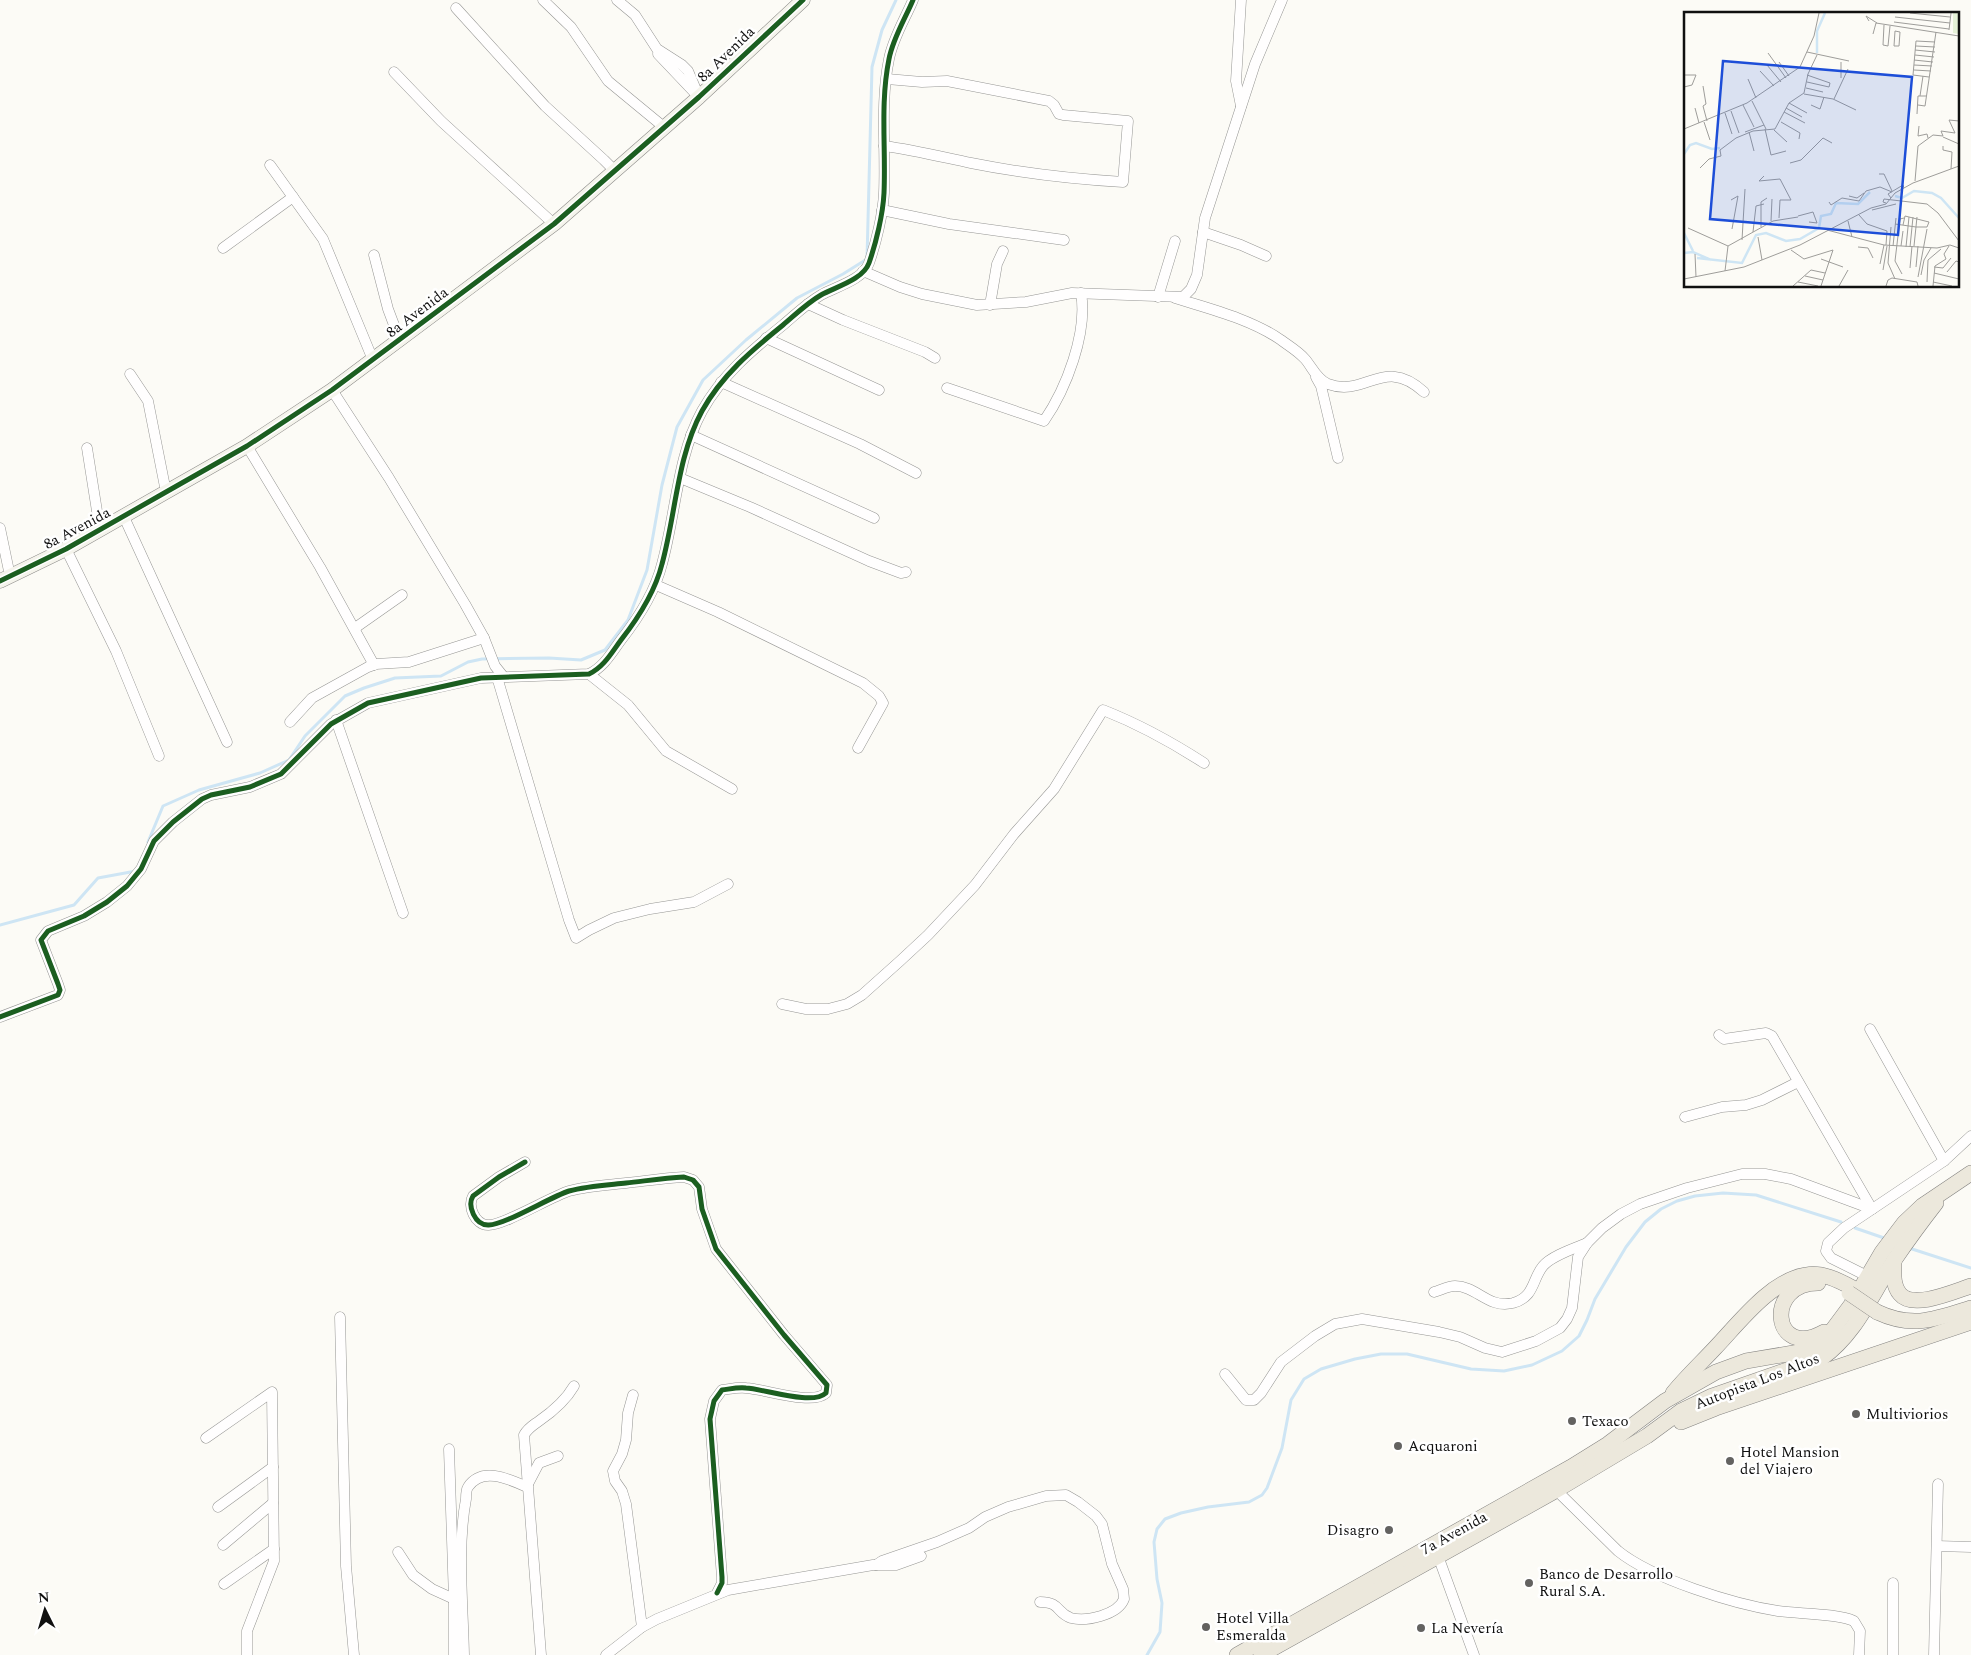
<svg xmlns="http://www.w3.org/2000/svg" width="1971" height="1655" viewBox="0 0 1971 1655" font-family="Spectral,serif">
<style>
.lines{fill:none;stroke-linecap:round;stroke-linejoin:round}
.stream{stroke:#cee5f4;stroke-width:3}
.street-casing{stroke:#969694;stroke-width:11}
.secondary-casing{stroke:#8d8c8a;stroke-width:15}
.primary-casing{stroke:#848381;stroke-width:16}
.street{stroke:#fffefe;stroke-width:10}
.secondary{stroke:#f5f4ec;stroke-width:14}
.primary{stroke:#ece8dc;stroke-width:15}
.primary-bridge-casing{stroke:#848381;stroke-width:16;stroke-linecap:butt}
.primary-bridge{stroke:#ece8dc;stroke-width:15}
.cycleway-casing{stroke:#fff;stroke-width:8}
.cycleway{stroke:#1b5e20;stroke-width:5}
.poi-dot{fill:#636260;stroke:#fff;stroke-width:2}
.labels{text-anchor:middle;stroke-width:5;stroke-linejoin:round;paint-order:stroke}
.street-label{font-size:15px;fill:#101010;stroke:#fff}
.poi-label{font-size:15px;fill:#101010;stroke:#fff;text-anchor:start}
.inset-river{fill:none;stroke:#cee5f4;stroke-width:2.5}
.inset-road{fill:none;stroke:#9e9d9a;stroke-width:1}
.view{fill:#1d4ed8;fill-opacity:0.15;stroke:#1d4ed8;stroke-width:2.5}
.inset-edge{fill:none;stroke:#101010;stroke-width:2.5}
</style>
<rect width="100%" height="100%" fill="#fcfbf6"/>
<g class="lines">
<g class="stream">
<polyline points="148,842 163,806 199,790 260,773 289,760 305,736 345,696 364,688 395,678 441,676 468,662 482,659 549,658 581,660 605,650 628,620 647,570 662,485 677,427 703,380 746,340 797,298 843,274 867,259 872,67 882,30 896,0"/>
<polyline points="0,925 74,905 98,878 136,871"/>
<polyline points="1855,1228 1887,1239"/>
<polyline points="1909,1248 1971,1268"/>
<polyline points="1147,1655 1160,1632 1162,1603 1157,1579 1154,1542 1157,1529 1165,1519 1181,1513 1208,1507 1249,1502 1262,1495 1267,1488 1282,1448 1291,1400 1304,1379 1321,1369 1355,1359 1381,1354 1407,1354 1471,1369 1504,1371 1532,1365 1562,1351 1579,1336 1587,1320 1595,1299 1626,1247 1645,1222 1661,1209 1677,1201 1695,1196 1723,1193 1756,1195 1841,1222"/>
</g>
<g class="street-casing">
<g id="street">
<polyline points="543,0 571,27 608,81 665,128"/>
<polyline points="617,0 635,15 657,49 682,65 688,71 699,97"/>
<polyline points="1241,0 1236,81 1241,106"/>
<polyline points="456,8 545,106 604,160 615,171"/>
<polyline points="658,54 695,93"/>
<polyline points="394,72 441,121 554,224"/>
<path d="M884,146C914,150 942,157 971,163C1021,173 1072,179 1123,182L1128,121L1063,115L1059,114L1054,105L1049,101L947,81L922,82L887,79"/>
<polyline points="270,165 323,239 373,360"/>
<polyline points="882,210 949,224 1064,240"/>
<polyline points="1203,232 1241,245 1266,256"/>
<polyline points="223,248 293,197"/>
<polyline points="374,255 388,309 400,341"/>
<polyline points="863,271 900,287 922,294 977,305 1026,302 1072,293 1183,297 1191,289 1197,275 1205,218 1255,64 1282,0"/>
<polyline points="1158,297 1175,241"/>
<path d="M1175,298C1210,309 1251,319 1281,340C1289,346 1298,351 1305,359C1312,367 1317,380 1328,384C1366,398 1384,355 1424,392"/>
<polyline points="808,304 843,320 925,352 935,358"/>
<polyline points="990,305 997,264 1003,251"/>
<polyline points="766,338 879,390"/>
<polyline points="130,374 148,401 166,492"/>
<polyline points="1316,377 1321,386 1338,458"/>
<polyline points="721,382 860,444 916,473"/>
<path d="M947,388L1044,421C1066,389 1088,333 1081,293"/>
<polyline points="332,390 389,478 465,604 484,638 495,666 503,676"/>
<polyline points="691,435 874,518"/>
<polyline points="247,446 320,567 374,665"/>
<polyline points="87,448 100,530"/>
<polyline points="680,478 750,507 869,561 901,573 906,572"/>
<polyline points="124,517 227,742"/>
<polyline points="0,528 10,576"/>
<polyline points="66,549 116,651 159,756"/>
<polyline points="656,585 718,612 863,683 879,696 883,703 858,748"/>
<polyline points="355,628 402,595"/>
<polyline points="589,674 628,705 666,751 732,789"/>
<polyline points="497,677 569,920 576,938 589,930 614,918 650,909 694,902 728,884"/>
<polyline points="336,720 403,913"/>
<polyline points="290,722 312,698 368,667 376,664 409,662 484,638"/>
<path d="M782,1004L806,1009H828L847,1004L862,995L900,961L928,935L975,885L1014,834L1054,789L1103,710C1141,725 1170,741 1204,763"/>
<path d="M0,1017L58,995L60,990L58,984L41,940L48,931L84,916L107,902L127,886L141,869L154,841L173,822L202,799L211,795L250,787L281,774L331,724L368,703L481,678L589,674C604,667 612,652 621,640C639,617 655,592 662,564C676,513 677,457 702,411C722,375 752,350 783,325C795,315 807,303 821,295C835,287 863,280 869,263C876,243 883,214 884,193C886,148 880,103 889,59C893,38 905,19 913,0"/>
<polyline points="1870,1029 1944,1161"/>
<polyline points="1719,1035 1724,1039 1766,1033 1772,1036 1872,1209"/>
<polyline points="1685,1117 1722,1107 1746,1105 1762,1100 1798,1082"/>
<path d="M525,1162L499,1177L473,1196C467,1206 475,1225 488,1225C503,1226 550,1197 569,1191C587,1186 607,1185 626,1183C645,1181 664,1178 684,1177L693,1180L699,1187L702,1209L716,1249L784,1335L827,1385L826,1393C812,1406 765,1389 746,1388C738,1387 730,1389 722,1390L714,1401L710,1419L722,1577V1583L717,1593"/>
<polyline points="1867,1276 1831,1258 1826,1251 1828,1243 1844,1228 1944,1161 1971,1136"/>
<path d="M1434,1292C1441,1290 1448,1286 1455,1286C1477,1286 1488,1309 1513,1303C1535,1297 1532,1279 1543,1266C1551,1256 1575,1248 1587,1243"/>
<polyline points="340,1317 346,1566 354,1655"/>
<polyline points="1225,1374 1246,1400 1254,1400 1261,1393 1281,1362 1315,1336 1335,1324 1362,1319 1439,1332 1460,1337 1485,1348 1502,1352 1536,1341 1560,1328 1567,1319 1572,1308 1578,1257 1587,1243 1602,1228 1621,1214 1640,1204 1687,1188 1742,1174 1765,1174 1791,1179 1872,1209"/>
<polyline points="633,1395 628,1413 626,1440 622,1454 613,1471 615,1481 622,1491 626,1504 642,1627"/>
<polyline points="206,1438 272,1392 274,1561 247,1631 247,1655"/>
<polyline points="449,1449 454,1599 454,1655"/>
<polyline points="528,1484 539,1463 558,1456"/>
<path d="M1553,1487L1618,1551C1653,1579 1733,1604 1778,1611C1798,1614 1837,1613 1854,1621L1860,1631L1859,1655"/>
<polyline points="218,1507 273,1467"/>
<polyline points="223,1545 273,1503"/>
<polyline points="1937,1546 1971,1547"/>
<polyline points="398,1552 413,1575 432,1589 454,1599"/>
<polyline points="1438,1556 1474,1655"/>
<path d="M876,1565L882,1561L937,1542L969,1528L985,1517L1008,1507L1046,1496L1066,1495L1078,1502L1096,1516L1102,1524L1112,1564L1123,1589L1124,1599C1118,1615 1086,1622 1071,1618C1056,1613 1061,1602 1040,1602"/>
<polyline points="1893,1583 1893,1655"/>
<polyline points="224,1584 274,1549"/>
<path d="M464,1655C463,1606 457,1546 466,1499C466,1495 466,1490 468,1487C482,1466 509,1479 527,1487"/>
<path d="M541,1655L524,1435C528,1428 532,1426 539,1421C552,1412 566,1400 574,1386"/>
<polyline points="606,1655 642,1627 657,1619 728,1590 873,1565 896,1565 921,1556"/>
<polyline points="1934,1655 1938,1484"/>
</g>
</g>
<g class="secondary-casing">
<polyline id="secondary" points="0,581 66,549 166,492 247,446 332,390 554,224 699,97 803,0"/>
</g>
<g class="primary-casing">
<g id="primary">
<path d="M1894,1260C1894,1271 1892,1285 1900,1294C1913,1310 1955,1291 1971,1286"/>
<path d="M1818,1283C1764,1283 1772,1361 1824,1332"/>
<path d="M1877,1312C1913,1329 1936,1319 1971,1308"/>
<path d="M1673,1393C1686,1377 1701,1363 1715,1348C1738,1324 1771,1280 1806,1275C1822,1272 1838,1280 1853,1288"/>
<polyline points="1681,1422 1716,1408 1971,1322"/>
<polyline points="1237,1655 1571,1467 1608,1444 1665,1401 1716,1372 1746,1361 1805,1351 1817,1347 1825,1340 1851,1305 1882,1252 1904,1223 1922,1206 1971,1173"/>
<path d="M1261,1655L1555,1491L1647,1436L1681,1411L1712,1396L1822,1358C1857,1333 1872,1293 1895,1259C1908,1240 1922,1221 1936,1203"/>
</g>
</g>
<use href="#street" class="street"/>
<use href="#secondary" class="secondary"/>
<use href="#primary" class="primary"/>
<g class="primary-bridge-casing">
<polyline id="primary-bridge" points="1849,1293 1877,1312"/>
</g>
<use href="#primary-bridge" class="primary-bridge"/>
<g class="cycleway-casing">
<g id="cycleway">
<polyline points="0,581 66,549 166,492 247,446 332,390 554,224 699,97 803,0"/>
<path d="M0,1017L58,995L60,990L58,984L41,940L48,931L84,916L107,902L127,886L141,869L154,841L173,822L202,799L211,795L250,787L281,774L331,724L368,703L481,678L589,674C604,667 612,652 621,640C639,617 655,592 662,564C676,513 677,457 702,411C722,375 752,350 783,325C795,315 807,303 821,295C835,287 863,280 869,263C876,243 883,214 884,193C886,148 880,103 889,59C893,38 905,19 913,0"/>
<path d="M525,1162L499,1177L473,1196C467,1206 475,1225 488,1225C503,1226 550,1197 569,1191C587,1186 607,1185 626,1183C645,1181 664,1178 684,1177L693,1180L699,1187L702,1209L716,1249L784,1335L827,1385L826,1393C812,1406 765,1389 746,1388C738,1387 730,1389 722,1390L714,1401L710,1419L722,1577V1583L717,1593"/>
</g>
</g>
<use href="#cycleway" class="cycleway"/>
</g>
<g class="poi-dot">
<circle cx="1856" cy="1414" r="5"/>
<circle cx="1572" cy="1421" r="5"/>
<circle cx="1398" cy="1446" r="5"/>
<circle cx="1730" cy="1461" r="5"/>
<circle cx="1389" cy="1530" r="5"/>
<circle cx="1529" cy="1583" r="5"/>
<circle cx="1206" cy="1627" r="5"/>
<circle cx="1421" cy="1628" r="5"/>
</g>
<g class="labels">
<g class="street-label">
<text transform="translate(726 54) rotate(-44)" y="5">8a Avenida</text>
<text transform="translate(417 312) rotate(-37)" y="5">8a Avenida</text>
<text transform="translate(77 528) rotate(-28)" y="5">8a Avenida</text>
<text transform="translate(1757 1381) rotate(-21)" y="5">Autopista Los Altos</text>
<text transform="translate(1454 1533) rotate(-29)" y="5">7a Avenida</text>
</g>
<g class="poi-label">
<text x="1866" y="1419">Multiviorios</text>
<text x="1582" y="1426">Texaco</text>
<text x="1408" y="1451">Acquaroni</text>
<text x="1740" y="1457">Hotel Mansion<tspan x="1740" dy="17">del Viajero</tspan></text>
<text x="1379" y="1535" text-anchor="end">Disagro</text>
<text x="1539" y="1579">Banco de Desarrollo<tspan x="1539" dy="17">Rural S.A.</tspan></text>
<text x="1216" y="1623">Hotel Villa<tspan x="1216" dy="17">Esmeralda</tspan></text>
<text x="1431" y="1633">La Nevería</text>
</g>
</g>
<g transform="translate(1684 12)">
<rect width="275" height="275" fill="#fcfbf6"/>
<path d="M269,1H275V22L269,21Z" fill="#e5f1d7"/>
<path class="inset-river" d="M133,41V19L141,1M0,142L6,133L12,131L28,137L36,136M211,184L218,186L230,179L248,181L257,186L275,206M0,221L9,239M0,241L9,240L27,248M13,246L58,251L72,223L82,221L102,229L116,227L135,216L137,204L147,202L152,191L174,192L186,180"/>
<path class="inset-road" d="M226,1L266,5M211,5L266,11M185,9L182,4L193,11M210,10L265,17M200,13L199,33L204,34L206,14M265,18L267,1M211,19L216,20L215,34H210ZM189,22L192,11L275,24M232,34L251,35M231,38L251,40M123,40L165,49M84,41L102,66M231,43L250,45M230,48L249,50M95,50L105,64M83,53L97,70M230,53L248,54M230,58L247,59M76,59L90,74M0,63H12L8,73L0,75M245,65L229,63L232,29L251,30M157,66V50M64,67L72,86M123,70L145,75L146,71L123,63M19,74L22,92L19,94L23,109M122,76L139,80M120,82L149,87L172,98M236,84L239,64M150,87L164,57M68,89L82,117M105,91L123,101M59,93L70,115M127,93L136,97L140,85M234,93L241,94L252,20M11,96L15,111M102,96L118,105M47,99L55,121M100,100L121,111M41,101L48,122M233,102L234,84H242M20,110L26,128M97,110L116,121L115,127M235,114L234,124L243,122L244,126M0,117L63,91L116,55L130,24L135,1M81,117L87,143L102,139M90,118L103,130M61,120L80,113M65,120L70,139M259,125L275,132M259,134V138L268,140L267,157M106,151L117,148L139,126L148,131M16,156L25,147L37,144L36,138L52,126L69,119L91,117L105,91L120,81L124,62L133,43M195,162H200L208,179M80,164L75,169L96,167L107,188H96L95,206M231,169L234,134L249,123L259,124L257,119L271,121L265,108L275,109M165,184L173,186L180,181M207,186L204,182L219,173L220,176M47,188L54,184L48,217M145,190L147,193L158,186L175,189L182,179L196,175L208,180M202,191L199,190L200,187L243,192L254,201L275,229M188,198L212,192M175,203L183,212L203,219L202,233M114,204L129,200L133,211L125,210M87,209L88,187M164,209L168,225M211,212L232,215H243L245,210L221,204L219,213M77,215V190L83,186M207,215L204,251L211,267M4,216L44,234L89,209L114,205M143,218L200,233L253,236L266,233L275,236M69,220L72,194L80,192M74,225L78,248M58,228L61,177M209,234L212,206M217,234L219,219M230,234L233,205M174,235L184,236L189,246M222,235L225,205M226,235L229,205M107,238L120,247L149,238L137,274M11,242L12,265M137,247L159,255M196,252L200,233M232,255L234,234M250,255L259,256L267,246M226,256L228,234M199,258L203,234M41,259L44,234M263,260L272,249L275,250M250,261L275,267M218,262L211,249L216,207L220,206M237,263L240,248L247,236M121,264L139,268M234,265L243,217M0,267L60,255L116,233L187,196L202,192L211,181L229,171L275,154M114,270L134,274M243,270L244,248L257,237M249,270L268,274M109,274L127,258L141,261M155,274L164,258M202,274L204,268L208,266L233,270L234,274M249,274L251,254L262,247L260,242L265,234"/>
<path class="view" d="M39,49L228,65L214,223L26,207Z"/>
<rect width="275" height="275" class="inset-edge"/>
</g>
<g transform="translate(45 1610) rotate(355)" stroke="#ffffff" stroke-width="4" paint-order="stroke">
<path d="M0-4L9 19L0 12L-9 19Z" fill="#101010"/>
<text y="-8" font-size="14" font-weight="bold" text-anchor="middle" fill="#101010">N</text>
</g>
</svg>
